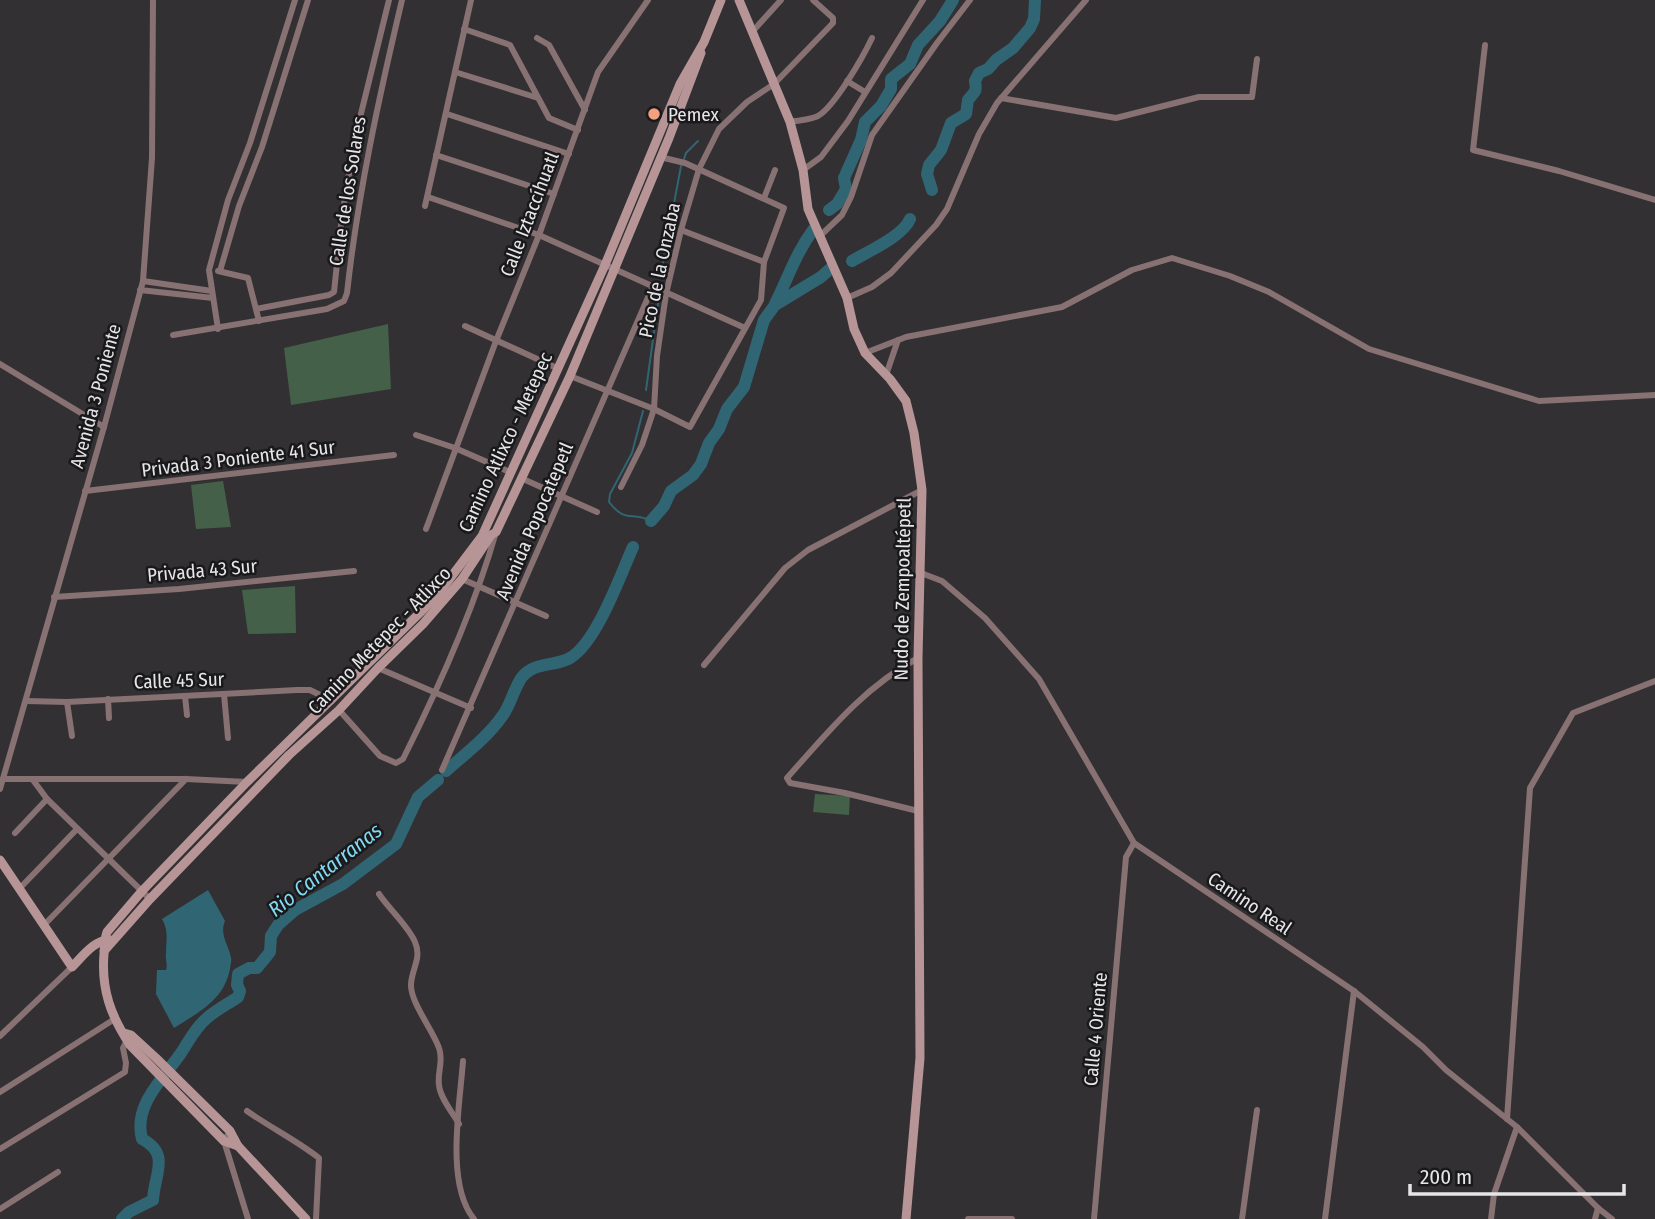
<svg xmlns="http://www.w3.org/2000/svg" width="1655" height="1219" viewBox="0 0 1655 1219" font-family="'Fira Sans Condensed',sans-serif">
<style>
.green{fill:#446048}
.water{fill:#306674}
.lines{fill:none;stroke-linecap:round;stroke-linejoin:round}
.stream{stroke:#306674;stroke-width:2}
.river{stroke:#306674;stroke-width:12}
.street{stroke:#877172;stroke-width:6}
.secondary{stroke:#b79596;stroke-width:9}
.poi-dot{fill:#f2a080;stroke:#19181a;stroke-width:2.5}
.labels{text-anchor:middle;stroke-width:5;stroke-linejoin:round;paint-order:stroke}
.poi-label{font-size:19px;fill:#e6e5e7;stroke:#19181a;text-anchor:start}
.street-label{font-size:19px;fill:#e6e5e7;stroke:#19181a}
.water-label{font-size:21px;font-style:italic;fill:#82daf2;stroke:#19181a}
</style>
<rect width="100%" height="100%" fill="#323033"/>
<g class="green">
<polygon points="388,324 391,389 291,405 284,348"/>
<polygon points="223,481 231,527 196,529 191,485"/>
<polygon points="295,586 296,633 248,634 242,590"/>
<polygon points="815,794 850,796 849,815 813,812"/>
</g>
<path class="water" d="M208,890L225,921C219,935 229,945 231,958C232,960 230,967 230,969C224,1000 199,1012 174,1028L156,994L157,970H166C168,964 165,960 166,953C166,940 169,931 162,919Z"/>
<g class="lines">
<g class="stream">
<polyline points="684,159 686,153 698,141"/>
<polyline points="661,273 681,166"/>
<polyline points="646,390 659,296"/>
<path d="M643,411L632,453L610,494L609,502C627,525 631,510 651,521"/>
</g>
<g class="river">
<path d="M932,190L927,174L929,165L941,150L951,123L966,114L968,100C975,91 977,92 975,81L979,73L988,69L996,60L1013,48L1030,28L1034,19L1035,0"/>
<polyline points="829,210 837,204 846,189 844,178 861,140 865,122 881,106 891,89 891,79 910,64 918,45 940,21 953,0"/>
<path d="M852,261C869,251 903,236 910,219"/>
<path d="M775,304C788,278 796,253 813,230"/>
<polyline points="651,521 664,506 671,491 693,475 701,464 709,443 719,429 727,409 744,387 764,320 775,305 821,277 830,269"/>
<path d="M446,771C466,753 487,738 503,715C511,704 514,688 522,677C535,661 555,667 570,658C597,642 620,576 633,547"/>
<path d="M122,1219L129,1212L153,1200C154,1175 171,1154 142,1139C133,1105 163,1079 181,1053C189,1041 195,1028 207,1018C216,1010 228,1004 238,997L240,991L237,985L238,974L249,968H257L270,952L271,936L278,925L295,910L343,884L396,844L418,797L438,780"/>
</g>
<g class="street">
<polyline points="464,29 510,45 549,118 578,130"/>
<polyline points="753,31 781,0"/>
<polyline points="537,38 549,45 585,110"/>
<polyline points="1485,45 1473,150 1559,171 1655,200"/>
<polyline points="455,72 538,98"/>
<polyline points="847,81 865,92"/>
<polyline points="1001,98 1116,118 1199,97 1252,97 1257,59"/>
<polyline points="447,114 569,154"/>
<path d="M790,122C799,120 810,120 818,116C835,106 863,57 872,38"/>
<polyline points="436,155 554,194"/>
<polyline points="803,170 821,157 848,121 923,0"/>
<polyline points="428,197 539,235 745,328"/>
<polyline points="764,198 775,170"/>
<polyline points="425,206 471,0"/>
<polyline points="681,230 764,262"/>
<polyline points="821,235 842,215 851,197 872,135 937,43 970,0"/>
<polyline points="218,271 248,278 259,321"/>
<polyline points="220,271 239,206 262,147 308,0"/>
<polyline points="143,281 212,291"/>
<polyline points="140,290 213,298"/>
<polyline points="847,298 872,287 891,273 936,225 947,209 979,134 997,103 1086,0"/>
<polyline points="256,309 329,295 334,292 342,216 355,138 389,0"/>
<polyline points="465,326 559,369"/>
<polyline points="218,329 209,270 228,200 250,143 295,0"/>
<path d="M173,335L327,309L344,301L347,293C358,193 379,97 402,0"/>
<polyline points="865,353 906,337 1062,307 1132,270 1172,258 1230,276 1269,292 1369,349 1539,401 1655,395"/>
<polyline points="0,364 104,427"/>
<polyline points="886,375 898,340"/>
<polyline points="570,376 654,409 690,427 761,300 764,262 784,208 685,163 660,157"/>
<polyline points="416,435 455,448 512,473"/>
<polyline points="523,479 597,512"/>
<polyline points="621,487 642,445 654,409 657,356 666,294 681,230 699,169 719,129 747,102 774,84 833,23 833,18 813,0"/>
<polyline points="85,491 394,455"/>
<polyline points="426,529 496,341 539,235 598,72 648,0"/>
<polyline points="921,573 942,581 985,618 1039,679 1134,843 1354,991 1423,1047 1446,1070 1517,1127 1598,1208 1612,1219"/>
<polyline points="462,579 546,616"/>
<polyline points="54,597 179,589 354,571"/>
<polyline points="704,665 785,568 808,550 922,490"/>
<polyline points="378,668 471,708"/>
<polyline points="224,694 228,738"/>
<polyline points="185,696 187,715"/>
<polyline points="108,699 109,718"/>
<polyline points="26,701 67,702 297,690 310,690 332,701"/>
<polyline points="67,702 72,736"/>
<path d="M339,710L380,756L396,763L403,759C439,687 474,610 496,532"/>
<polyline points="442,770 653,286"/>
<polyline points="3,779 186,779 247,782"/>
<polyline points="33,780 47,799 150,899"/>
<polyline points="0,789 104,427 143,281 152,158 153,0"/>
<path d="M918,811L845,793L790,783L787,778C827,733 864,687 918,658"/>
<polyline points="15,833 47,799"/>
<polyline points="20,888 77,829"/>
<path d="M379,894C389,909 409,927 415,942C422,958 412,968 411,984C410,1002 433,1030 439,1048C444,1061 437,1072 439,1085C440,1098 453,1113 459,1124"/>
<polyline points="45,924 186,779"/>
<polyline points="0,1036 72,967"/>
<path d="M463,1061C460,1104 445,1184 474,1219"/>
<polyline points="0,1092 113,1020"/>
<path d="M247,1111C271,1128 296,1140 319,1158L316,1219"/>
<polyline points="1507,1119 1530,788 1573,713 1655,681"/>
<polyline points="230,1131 224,1141 248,1219"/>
<polyline points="0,1149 125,1072 126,1063 123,1048 129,1037"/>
<polyline points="0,1209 58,1172"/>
<polyline points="968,1219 1012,1219"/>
<polyline points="1094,1219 1126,857 1134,843"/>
<polyline points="1242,1219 1257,1110"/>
<polyline points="1325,1219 1354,991"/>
<polyline points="1491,1219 1494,1194 1517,1127"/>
<polyline points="1595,1219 1598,1208"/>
</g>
<g class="secondary">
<polyline points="739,0 790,122 803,170 808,209 847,298 854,329 865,353 890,379 906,401 914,433 922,490 918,658 920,1058 906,1219"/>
<path d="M0,860L72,967C82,957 95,939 110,940"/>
<polyline points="104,951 150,899 289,755 339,710 378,668 423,624 462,579 491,535 496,532 570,376 669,138 701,53"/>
<polyline points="124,1033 131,1035 156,1058 230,1131 238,1146 306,1219"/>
<path d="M238,1146L224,1141L130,1045C111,1016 101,990 104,954C105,946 104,940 107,932L142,891L247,782L436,597L482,536L605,265L680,84L704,42L721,0"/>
</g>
</g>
<circle class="poi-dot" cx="654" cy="114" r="7"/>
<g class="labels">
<g class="poi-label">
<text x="668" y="121">Pemex</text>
</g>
<g class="street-label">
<text transform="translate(347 191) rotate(-81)" y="7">Calle de los Solares</text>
<text transform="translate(529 214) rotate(-69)" y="7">Calle Iztaccíhuatl</text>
<text transform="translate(659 270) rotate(-78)" y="7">Pico de la Onzaba</text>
<text transform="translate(95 396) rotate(-75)" y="7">Avenida 3 Poniente</text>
<text transform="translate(505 442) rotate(-65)" y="7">Camino Atlixco - Metepec</text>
<text transform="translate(238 458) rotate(-7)" y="7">Privada 3 Poniente 41 Sur</text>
<text transform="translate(534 521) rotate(-67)" y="7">Avenida Popocatepetl</text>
<text transform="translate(202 570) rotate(-5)" y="7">Privada 43 Sur</text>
<text transform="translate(902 589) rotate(-89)" y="7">Nudo de Zempoaltépetl</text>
<text transform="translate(379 640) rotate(-46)" y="7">Camino Metepec - Atlixco</text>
<text transform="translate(179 680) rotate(-2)" y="7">Calle 45 Sur</text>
<text transform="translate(1250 903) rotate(34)" y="7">Camino Real</text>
<text transform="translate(1095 1029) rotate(-85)" y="7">Calle 4 Oriente</text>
</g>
<g class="water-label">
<text transform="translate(325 870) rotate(-38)" y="7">Rio Cantarranas</text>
</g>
</g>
<path d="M1410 1184v10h214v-10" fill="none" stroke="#e6e5e7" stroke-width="3.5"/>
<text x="1420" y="1184" font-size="21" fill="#e6e5e7" stroke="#19181a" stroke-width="5" paint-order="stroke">200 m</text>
</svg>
